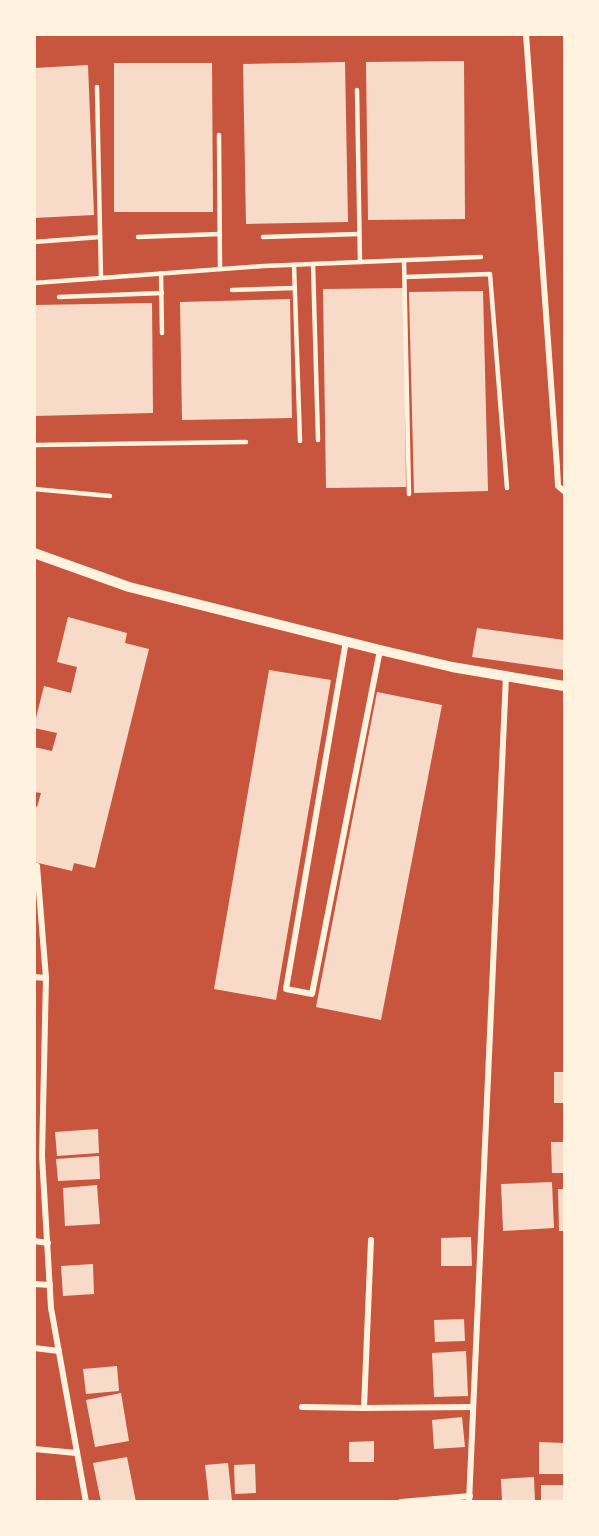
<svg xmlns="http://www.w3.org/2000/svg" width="599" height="1536" viewBox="0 0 599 1536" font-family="'Exo 2',sans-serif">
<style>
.building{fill:#f7dbc8}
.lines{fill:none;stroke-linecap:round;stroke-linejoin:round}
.service{stroke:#fff3e0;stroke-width:4.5}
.minor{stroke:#fff3e0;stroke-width:6}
.tertiary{stroke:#fff3e0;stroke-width:10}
</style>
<rect width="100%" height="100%" fill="#c8553d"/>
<g class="building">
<polygon points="464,61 465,219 368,220 366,62"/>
<polygon points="345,62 348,222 246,224 243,64"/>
<polygon points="114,63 212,63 213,212 114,212"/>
<polygon points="88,65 94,215 34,218 34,68"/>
<polygon points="404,288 406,487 326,488 323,289"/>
<polygon points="483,291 488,491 414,493 409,292"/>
<polygon points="290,299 292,418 182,420 180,302"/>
<polygon points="152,303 153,413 34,416 34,305"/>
<polygon points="68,617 127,633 125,643 149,649 95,868 74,863 72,871 34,862 34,806 37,807 41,793 34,792 34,747 52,751 57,733 34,728 34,726 44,686 71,693 77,667 57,662"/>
<polygon points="477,628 564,640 564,670 472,657"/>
<polygon points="269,670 331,680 276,1000 214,989"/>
<polygon points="377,692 442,705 381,1020 316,1007"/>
<rect x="554" y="1072" width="10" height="31"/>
<polygon points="98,1129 99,1153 57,1156 55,1132"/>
<polygon points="551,1142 564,1142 564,1173 552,1173"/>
<polygon points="99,1156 100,1179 58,1181 56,1159"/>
<polygon points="552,1182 554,1228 503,1231 501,1184"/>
<polygon points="97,1185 100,1224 65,1226 63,1188"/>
<polygon points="558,1189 564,1189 564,1231 559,1231"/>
<polygon points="471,1237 472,1266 441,1266 441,1238"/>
<polygon points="93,1264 94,1294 63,1296 61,1266"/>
<polygon points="464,1319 465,1341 435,1342 434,1320"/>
<polygon points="466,1351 468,1396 434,1397 432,1353"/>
<polygon points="117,1366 119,1391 86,1394 83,1369"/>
<polygon points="121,1393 129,1441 95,1447 86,1400"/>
<polygon points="462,1417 465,1447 434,1449 432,1420"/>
<polygon points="374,1441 374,1462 349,1462 349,1442"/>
<polygon points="539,1442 564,1443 564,1474 539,1474"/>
<polygon points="127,1457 136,1502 101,1502 93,1463"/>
<polygon points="228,1463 232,1501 209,1502 205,1465"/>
<polygon points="255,1464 256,1493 235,1494 234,1465"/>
<polygon points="534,1477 535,1502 502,1502 501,1479"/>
<rect x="541" y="1485" width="23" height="17"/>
</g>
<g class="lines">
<g class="service">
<polyline points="97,87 101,278"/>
<polyline points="357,90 360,262"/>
<polyline points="219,135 220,269"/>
<polyline points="138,237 220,234"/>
<polyline points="263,237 359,234"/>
<polyline points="34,242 100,237"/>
<polyline points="404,260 409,494"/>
<polyline points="313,264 318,440"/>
<polyline points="294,265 300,441"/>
<polyline points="161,273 162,333"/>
<polyline points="405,277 490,274 507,488"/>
<polyline points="34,283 264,266 481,257"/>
<polyline points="232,290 295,288"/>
<polyline points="59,297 162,293"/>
<polyline points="34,445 246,442"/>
<polyline points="34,489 110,496"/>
</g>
<g class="minor">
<polyline points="526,34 557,467 558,486 564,491"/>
<polyline points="346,641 286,989 312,994 380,650"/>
<polyline points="37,866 46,978 42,1156 51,1308 86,1502"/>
<polyline points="34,977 46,978"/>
<polyline points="371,1240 364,1408 473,1407"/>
<polyline points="34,1241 48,1243"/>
<polyline points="34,1284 50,1285"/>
<polyline points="34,1348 59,1351"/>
<polyline points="302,1407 364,1408"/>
<polyline points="34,1449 76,1453"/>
<polyline points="401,1502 470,1496"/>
<polyline points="469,1502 506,676"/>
</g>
<polyline class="tertiary" points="34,553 129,587 380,650 452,667 564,686"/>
</g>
<rect width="599" height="1536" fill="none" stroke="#fff3e0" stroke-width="72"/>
</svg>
